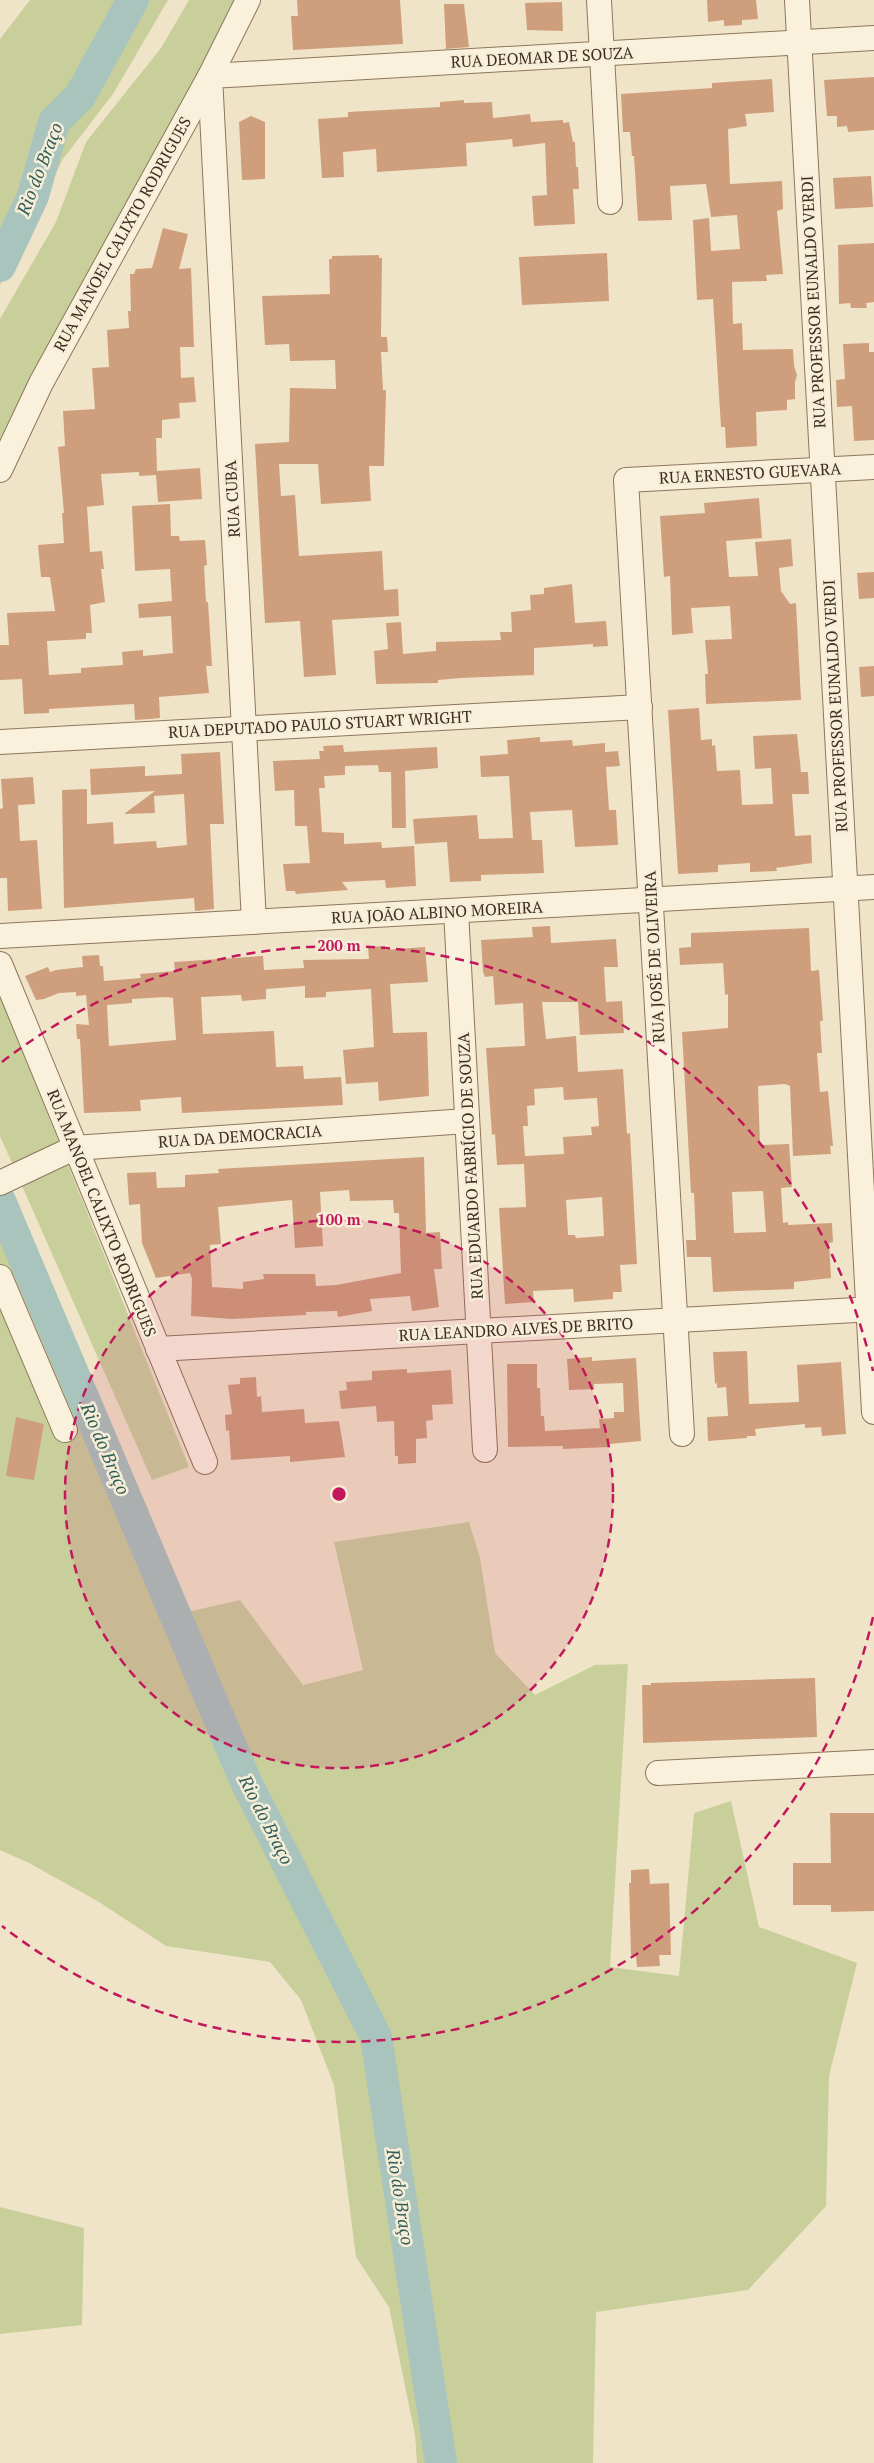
<svg xmlns="http://www.w3.org/2000/svg" width="874" height="2463" viewBox="0 0 874 2463" font-family="'PT Serif',serif">
<style>
.green{fill:#c9cf9b}
.lines{fill:none;stroke-linecap:round;stroke-linejoin:round}
.river{stroke:#a9c4bc;stroke-width:32}
.building{fill:#cf9f7d;fill-rule:evenodd}
.minor-casing{stroke:#8d765c;stroke-width:26}
.minor{stroke:#faf1dc;stroke-width:24}
.ring{fill:none;stroke:#c2185b;stroke-width:2.5;stroke-dasharray:9 6}
.labels{text-anchor:middle;stroke-width:5;stroke-linejoin:round;paint-order:stroke}
.street-label{font-size:16px;fill:#3d2e20;stroke:#f7eed8}
.water-label{font-size:18px;font-style:italic;fill:#2f5d5a;stroke:#f7eed8}
.centre{fill:#c2185b;stroke:#f7eed8;stroke-width:2.5}
.ring-label{font-size:15px;text-anchor:middle;font-weight:bold;fill:#c2185b;stroke:#f7eed8;stroke-width:5;stroke-linejoin:round;paint-order:stroke}
</style>
<rect width="100%" height="100%" fill="#f0e4c8"/>
<g class="green">
<polygon points="30,0 168,0 113,94 63,159 0,285 0,39"/>
<polygon points="189,0 237,0 0,447 0,319 56,222 86,142 161,48"/>
<polygon points="0,995 189,1467 152,1480 0,1136"/>
<polygon points="0,1176 119,1454 183,1613 240,1600 303,1685 363,1670 334,1542 469,1522 480,1558 495,1653 535,1695 595,1665 628,1664 610,1967 679,1976 694,1813 731,1801 759,1927 857,1963 829,2076 826,2206 748,2290 596,2312 593,2463 417,2463 415,2435 389,2307 356,2257 334,2085 301,2000 270,1962 166,1946 99,1902 29,1863 0,1850"/>
<polygon points="0,2207 84,2228 82,2325 0,2334"/>
</g>
<g class="lines">
<g class="river">
<polyline points="0,266 33,196 54,122 80,96 133,0"/>
<polyline points="0,1201 246,1782 376,2037 441,2463"/>
</g>
</g>
<g class="building">
<polygon points="297,0 400,0 403,44 293,50 291,16 298,16"/>
<polygon points="707,0 756,0 758,19 742,20 742,25 724,26 724,20 708,22"/>
<polygon points="562,2 563,31 527,30 525,3"/>
<polygon points="444,4 464,4 469,47 446,49"/>
<polygon points="874,77 874,130 848,132 847,126 837,127 837,116 827,116 824,80"/>
<polygon points="772,79 774,112 745,114 747,126 728,129 730,184 782,181 783,209 777,211 783,274 766,275 767,281 732,282 733,324 742,323 743,350 793,349 794,366 797,375 795,382 795,399 787,400 787,410 756,412 757,446 726,448 725,427 721,427 713,299 697,300 693,220 709,218 711,251 740,249 737,215 711,217 706,184 670,186 672,220 638,221 634,156 632,156 630,132 623,132 621,94 712,88 712,83"/>
<polygon points="464,100 464,103 492,102 493,118 530,114 531,122 563,120 563,123 569,122 573,142 575,142 576,167 578,167 579,189 573,189 575,224 534,226 532,196 547,195 545,143 513,147 512,139 466,143 467,166 377,172 376,149 343,152 344,177 322,178 318,119 348,117 348,112 440,107 440,102"/>
<polygon points="251,116 265,122 265,179 242,180 239,122"/>
<polygon points="871,176 873,207 835,209 833,178"/>
<polygon points="163,228 188,234 179,269 191,268 194,347 180,347 181,378 194,377 196,402 179,403 180,418 162,420 162,438 156,438 157,471 200,468 202,499 158,502 156,475 139,476 139,472 101,474 104,505 87,507 90,552 102,551 104,569 101,569 105,602 90,605 92,633 86,633 86,639 47,641 49,675 81,673 81,668 123,665 122,652 143,650 143,656 173,653 171,616 139,618 138,604 172,601 170,569 135,571 132,506 170,504 171,536 179,536 180,541 205,540 207,565 204,566 206,602 208,602 212,666 206,666 209,693 159,697 160,718 150,719 135,720 134,704 49,709 49,713 24,714 22,679 0,680 0,645 9,645 7,613 55,611 50,577 41,577 38,545 64,543 62,513 64,513 58,447 65,446 63,411 95,409 92,368 109,367 107,330 129,328 128,311 131,311 130,274 134,274 136,269 152,268"/>
<polygon points="874,243 874,302 866,303 867,308 851,308 850,303 839,304 838,245"/>
<polygon points="607,253 609,301 522,305 519,257"/>
<polygon points="379,255 379,258 382,258 381,337 387,337 388,352 381,352 383,390 386,390 384,466 369,466 371,501 321,504 318,464 279,464 281,496 295,495 299,556 382,551 384,590 398,589 399,616 332,620 336,675 304,677 300,621 265,623 255,444 289,442 290,388 336,389 335,360 290,361 289,344 265,345 262,296 330,294 329,259 332,259 332,256"/>
<polygon points="869,343 869,352 874,352 874,440 854,441 852,406 837,407 836,380 845,379 843,344"/>
<polygon points="759,498 762,538 726,541 729,577 758,576 755,542 791,539 793,566 779,568 781,591 790,604 796,603 801,700 706,704 705,674 708,674 705,640 732,639 730,606 691,608 693,633 672,635 670,576 664,577 660,516 705,513 704,503"/>
<polygon points="874,572 874,598 859,599 857,573"/>
<polygon points="572,584 575,623 606,621 608,646 593,647 593,644 534,648 534,675 461,678 438,680 438,683 376,684 374,651 388,649 386,623 401,622 403,654 436,651 436,642 501,640 500,632 512,632 511,612 531,610 530,595 544,594 544,588"/>
<polygon points="874,666 874,696 861,697 859,667"/>
<polygon points="699,708 701,740 712,739 712,746 715,745 717,771 740,770 742,805 773,804 771,768 755,769 753,736 797,734 801,772 808,772 809,794 792,794 795,836 811,835 812,863 776,868 777,871 750,872 750,863 718,865 718,872 678,874 668,710"/>
<polygon points="540,737 540,742 572,740 573,746 605,743 605,752 618,751 620,766 606,767 609,810 616,810 618,845 575,847 572,810 530,812 532,840 542,840 544,873 481,875 481,881 450,882 447,842 415,844 413,819 477,815 479,839 513,838 509,776 481,777 480,756 508,754 507,740"/>
<polygon points="343,745 344,752 437,747 438,768 405,771 406,828 392,828 391,772 379,772 378,765 345,766 345,775 324,776 325,788 319,788 322,832 344,833 344,844 381,842 382,848 414,846 416,886 386,888 385,880 342,882 348,890 296,894 295,891 286,891 283,864 310,863 307,826 295,826 294,790 275,791 273,761 320,759 319,751 324,751 323,746"/>
<polygon points="220,752 224,824 210,824 214,909 195,911 194,898 64,908 62,790 87,789 87,824 113,822 114,844 156,841 157,848 187,845 184,794 154,796 155,813 124,814 155,791 91,795 90,769 145,766 145,776 182,774 181,754"/>
<polygon points="33,777 35,804 18,805 20,841 37,840 42,909 8,911 7,878 0,878 0,809 3,808 1,779"/>
<path d="M550,926L551,943L616,939L618,967H604L606,1002L622,1001L624,1033L580,1035L578,1002H542L546,1039L576,1036L578,1072L623,1069L627,1134L630,1133L637,1264L620,1265L622,1292H613V1299L574,1302L573,1289L533,1291L534,1302L505,1304L499,1208L526,1207L524,1164L497,1165L495,1134L492,1135L486,1048L525,1046L523,1003L495,1005L493,976L485,977L483,972L481,940L533,937L532,927ZM563,1087L564,1100L597,1098L599,1126L591,1127L592,1135L563,1137L564,1154L525,1156L523,1126H528L527,1106L535,1105L534,1089ZM602,1197L604,1236L576,1238L575,1235H568L566,1200Z"/>
<path d="M809,928L811,971L819,970L823,1021H820L822,1053H817L820,1092L828,1091L833,1146H830L831,1154L793,1156L790,1086L785,1084L758,1086L760,1145L789,1144L792,1187L781,1188L783,1223L788,1222V1225L832,1223L833,1242L829,1243L831,1278L794,1282V1289L713,1292L711,1257H687L686,1240H696L694,1193H691L682,1032L728,1028V994L725,995L723,963L680,965L679,948L691,947V933ZM763,1191L766,1232L734,1233L732,1192Z"/>
<path d="M385,946V950L425,947L428,982L390,984L393,1033L427,1032L429,1096L379,1101L378,1082L346,1084L343,1050L374,1047L371,989L326,992V997L305,998V986L266,989V999L242,1001L241,995L201,997L203,1034L274,1031L276,1067L303,1066L304,1079L341,1077L343,1105L182,1113L181,1097L140,1100L141,1111L84,1113L80,1039H77L76,1024L89,1025L86,995L76,996V992L59,993L44,999L36,1000L25,976L48,967L50,972L56,970L83,967L82,956L99,955L100,966H103L104,981L141,978L140,974L175,971L174,962L263,956L264,970L304,968L303,960L369,959L368,947ZM166,997L173,998L176,1040L109,1046L107,1005L132,1003V999Z"/>
<path d="M424,1157L426,1233L440,1232L442,1269H434L439,1307L427,1309L412,1311L410,1296L370,1299L372,1311L338,1317L337,1311L306,1312V1315L232,1319L191,1316L192,1279L190,1273L156,1278L142,1243L140,1204L129,1205L127,1173L156,1172L157,1188L185,1187V1175L219,1173L218,1169ZM349,1190L350,1201L393,1200L394,1213H399L401,1273L336,1285L316,1286L315,1274H263L264,1279L243,1282V1289L212,1287L210,1245L221,1244L218,1207L292,1200L295,1248L323,1246L320,1192Z"/>
<polygon points="747,1351 749,1404 799,1402 797,1365 841,1362 846,1434 822,1436 821,1427 805,1428 805,1424 755,1429 756,1436 747,1436 747,1438 708,1441 707,1417 728,1416 726,1387 717,1388 717,1383 715,1384 713,1352"/>
<polygon points="592,1357 592,1361 636,1358 641,1441 609,1444 609,1447 563,1449 563,1446 508,1447 507,1364 537,1364 537,1388 540,1388 541,1416 544,1416 545,1431 600,1428 599,1419 614,1418 614,1412 624,1412 623,1383 594,1384 594,1389 569,1390 567,1359"/>
<polygon points="407,1369 407,1373 451,1370 453,1404 432,1405 433,1420 426,1421 427,1438 416,1439 416,1463 398,1464 398,1456 395,1456 394,1421 377,1422 376,1406 341,1409 339,1391 347,1390 346,1382 372,1380 372,1371"/>
<polygon points="256,1377 257,1397 261,1396 262,1412 304,1409 305,1423 339,1421 345,1457 290,1462 290,1456 231,1460 229,1430 226,1431 225,1415 232,1414 228,1385 240,1384 240,1378"/>
<polygon points="16,1417 44,1424 34,1480 6,1476"/>
<polygon points="815,1678 817,1737 643,1743 642,1685 651,1685 651,1683"/>
<polygon points="830,1813 874,1813 874,1911 831,1912 831,1905 793,1905 793,1863 831,1863"/>
<polygon points="649,1869 650,1884 669,1883 671,1955 659,1955 660,1966 637,1967 636,1955 631,1955 629,1883 631,1883 631,1870"/>
</g>
<g class="lines">
<g class="minor-casing">
<g id="minor">
<polyline points="599,0 610,202"/>
<polyline points="797,0 874,1412"/>
<polyline points="0,470 41,383 210,76 248,0"/>
<polyline points="0,742 640,707"/>
<polyline points="456,911 485,1450"/>
<polyline points="254,922 210,76 874,38"/>
<polyline points="0,936 874,887"/>
<polyline points="0,964 205,1462"/>
<polyline points="0,1183 74,1148 467,1121"/>
<polyline points="0,1277 65,1430"/>
<polyline points="158,1349 874,1309"/>
<polyline points="682,1434 626,480 874,467"/>
<polyline points="658,1773 874,1762"/>
</g>
</g>
<use href="#minor" class="minor"/>
</g>
<circle cx="339" cy="1494" r="274" fill="#c2185b" fill-opacity=".12"/>
<g class="ring">
<circle cx="339" cy="1494" r="274"/>
<path d="M873 1617A548 548 0 0 1 2 1926M2 1062A548 548 0 0 1 873 1371"/>
</g>
<g class="labels">
<g class="street-label">
<text transform="translate(542 57) rotate(-3)" y="6">RUA DEOMAR DE SOUZA</text>
<text transform="translate(122 234) rotate(-61)" y="6">RUA MANOEL CALIXTO RODRIGUES</text>
<text transform="translate(813 302) rotate(-93)" y="6">RUA PROFESSOR EUNALDO VERDI</text>
<text transform="translate(750 473) rotate(-3)" y="6">RUA ERNESTO GUEVARA</text>
<text transform="translate(232 499) rotate(-93)" y="6">RUA CUBA</text>
<text transform="translate(835 706) rotate(-93)" y="6">RUA PROFESSOR EUNALDO VERDI</text>
<text transform="translate(320 724) rotate(-3)" y="6">RUA DEPUTADO PAULO STUART WRIGHT</text>
<text transform="translate(437 912) rotate(-3)" y="6">RUA JOÃO ALBINO MOREIRA</text>
<text transform="translate(654 957) rotate(-93)" y="6">RUA JOSÉ DE OLIVEIRA</text>
<text transform="translate(240 1136) rotate(-4)" y="6">RUA DA DEMOCRACIA</text>
<text transform="translate(470 1166) rotate(-93)" y="6">RUA EDUARDO FABRÍCIO DE SOUZA</text>
<text transform="translate(102 1213) rotate(68)" y="6">RUA MANOEL CALIXTO RODRIGUES</text>
<text transform="translate(516 1329) rotate(-3)" y="6">RUA LEANDRO ALVES DE BRITO</text>
</g>
<g class="water-label">
<text transform="translate(40 169) rotate(-69)" y="6">Rio do Braço</text>
<text transform="translate(105 1449) rotate(67)" y="6">Rio do Braço</text>
<text transform="translate(266 1820) rotate(63)" y="6">Rio do Braço</text>
<text transform="translate(400 2197) rotate(81)" y="6">Rio do Braço</text>
</g>
</g>
<circle cx="339" cy="1494" r="8" class="centre"/>
<g class="ring-label">
<text x="339" y="951">200 m</text>
<text x="339" y="1225">100 m</text>
</g>
</svg>
